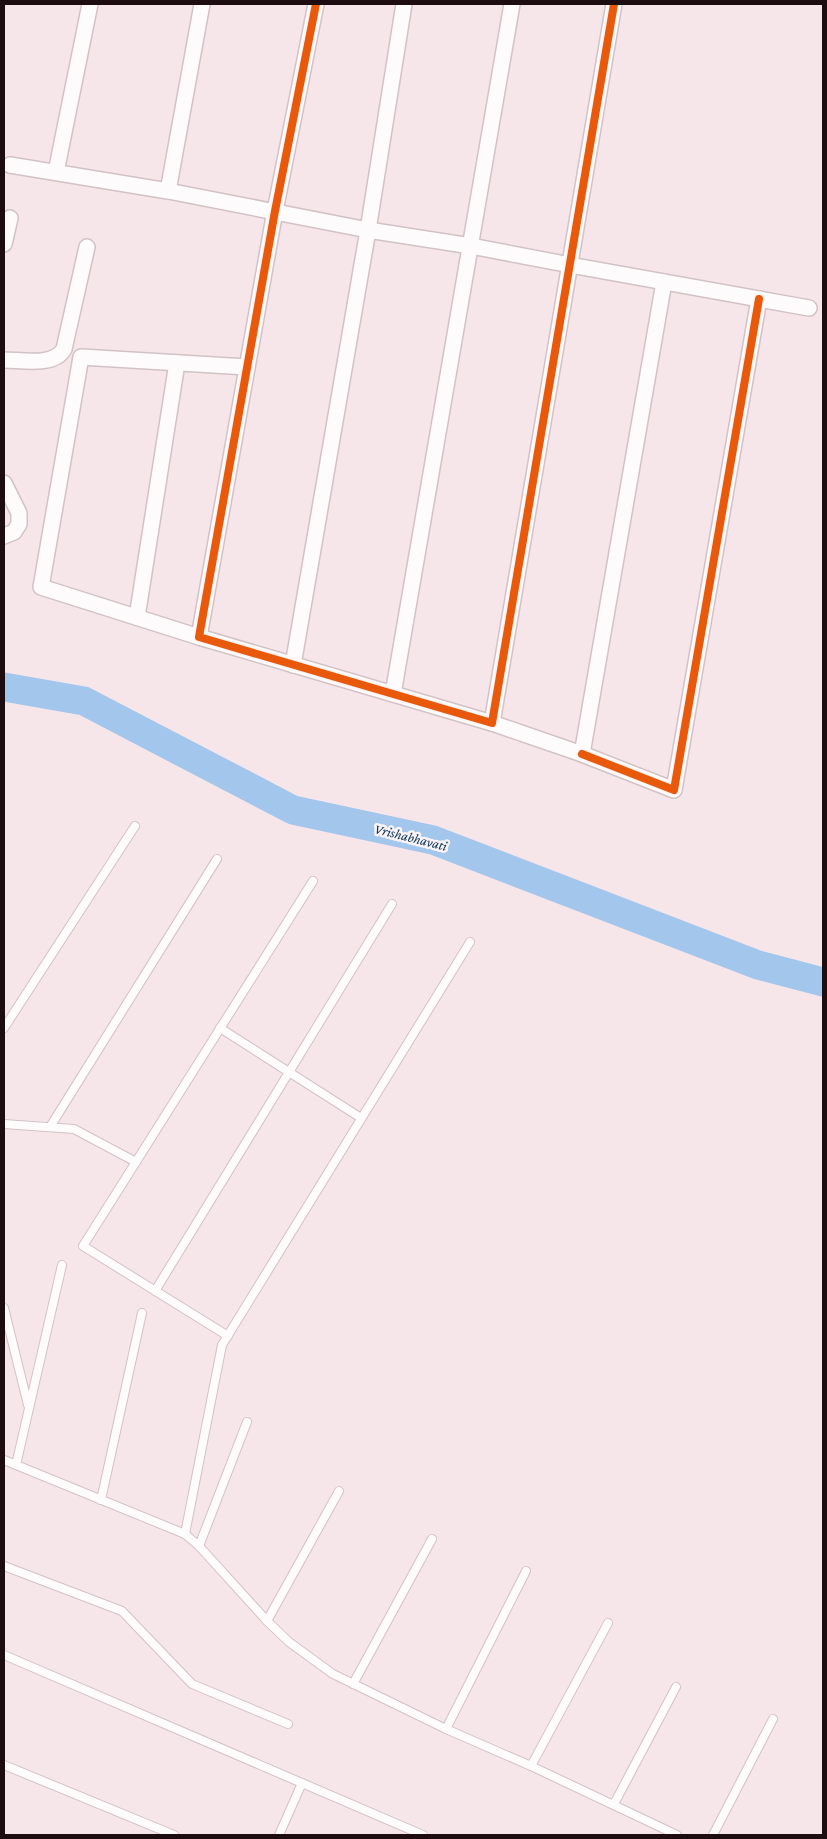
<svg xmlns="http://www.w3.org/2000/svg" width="827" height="1839" viewBox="0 0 827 1839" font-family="'Crimson Pro',serif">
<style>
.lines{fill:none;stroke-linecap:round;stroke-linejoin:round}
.river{stroke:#a2c6ec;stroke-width:29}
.lane-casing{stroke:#d2c2c5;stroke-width:10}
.street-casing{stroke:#d2c2c5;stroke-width:18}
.lane{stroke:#fefbfc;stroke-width:8}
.street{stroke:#fefbfc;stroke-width:15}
.cycleway-casing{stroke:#fcf3f4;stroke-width:11}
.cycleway{stroke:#e8590c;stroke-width:8}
.labels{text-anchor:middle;stroke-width:5;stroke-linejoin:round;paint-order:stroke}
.water-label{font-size:14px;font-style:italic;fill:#083659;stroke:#fcf3f4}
</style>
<rect width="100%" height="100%" fill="#f7e6e9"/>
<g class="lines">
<polyline class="river" points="4,687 84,701 293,810 433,840 758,965 823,982"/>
<g class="lane-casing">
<g id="lane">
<polyline points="4,1028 135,826"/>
<polyline points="220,1028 361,1118"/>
<polyline points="4,1124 74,1129 136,1162"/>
<polyline points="50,1127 217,859"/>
<polyline points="155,1291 392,904"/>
<polyline points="4,1308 28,1405"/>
<polyline points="228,1336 83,1246 313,881"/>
<polyline points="4,1460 185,1534 199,1546 267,1621 289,1642 333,1674 446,1729 531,1766 677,1835"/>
<polyline points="16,1465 62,1265"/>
<polyline points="101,1500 142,1313"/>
<polyline points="185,1534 222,1345 470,942"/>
<polyline points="199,1546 247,1422"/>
<polyline points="4,1566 122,1611 192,1684 288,1724"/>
<polyline points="267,1621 339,1491"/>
<polyline points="4,1655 423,1835"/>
<polyline points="353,1684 432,1539"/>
<polyline points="446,1729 526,1571"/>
<polyline points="4,1765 174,1835"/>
<polyline points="531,1766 608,1623"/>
<polyline points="614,1804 676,1687"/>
<polyline points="279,1835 302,1783"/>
<polyline points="713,1835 773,1719"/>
</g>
</g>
<g class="street-casing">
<g id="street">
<polyline points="202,4 168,191 368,230 471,246 570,265 809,308"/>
<polyline points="316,4 275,211 199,637 492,723 614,4"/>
<polyline points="10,165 168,191"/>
<polyline points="56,172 90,4"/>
<polyline points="4,244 10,218"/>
<path d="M4,360C21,360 54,367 64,349L87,247"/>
<polyline points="4,483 19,513 19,524 14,532 4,536"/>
<polyline points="137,617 177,363"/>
<polyline points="199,637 41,587 81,357 247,367"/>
<polyline points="293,665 368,230 404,4"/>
<polyline points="393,694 512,4"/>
<polyline points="492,723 582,754 664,282"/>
<polyline points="582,754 674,790 759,299"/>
</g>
</g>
<use href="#lane" class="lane"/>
<use href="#street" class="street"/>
<g class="cycleway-casing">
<g id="cycleway">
<polyline points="316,4 275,211 199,637 492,723 614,4"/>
<polyline points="582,754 674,790 759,299"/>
</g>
</g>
<use href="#cycleway" class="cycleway"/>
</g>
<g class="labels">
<g class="water-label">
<text transform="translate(411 837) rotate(14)" y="5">Vrishabhavati</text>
</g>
</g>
<rect width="827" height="1839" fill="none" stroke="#1d0d11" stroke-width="10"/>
</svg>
